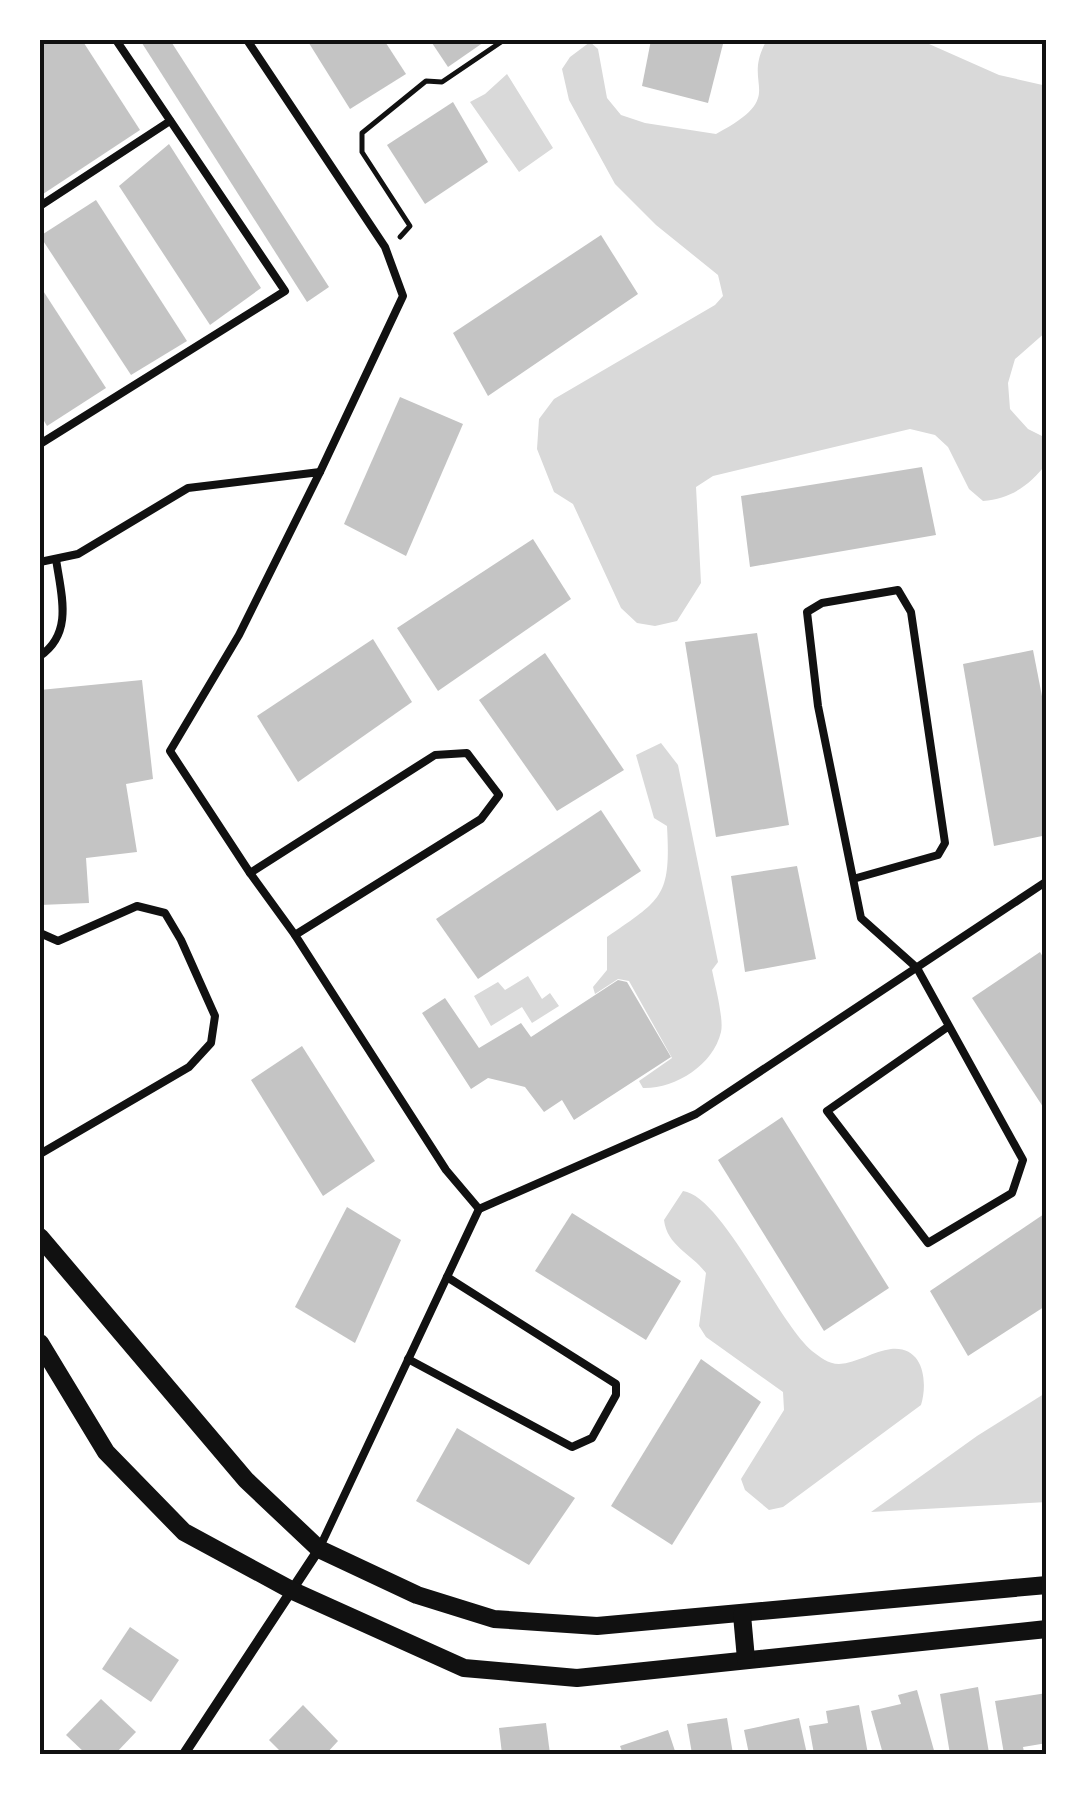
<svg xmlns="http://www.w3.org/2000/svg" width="1087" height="1794" viewBox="0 0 1087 1794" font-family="Mulish,sans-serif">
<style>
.water{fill:#d9d9d9}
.building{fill:#c4c4c4}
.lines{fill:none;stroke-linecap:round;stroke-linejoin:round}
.path{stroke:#111;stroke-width:5}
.service{stroke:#111;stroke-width:8}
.minor{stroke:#111;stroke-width:10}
.tertiary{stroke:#111;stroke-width:18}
.neatline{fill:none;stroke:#111;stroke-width:4}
</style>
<rect width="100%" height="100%" fill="#fff"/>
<g class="water">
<path d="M767,40H920L999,75L1047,86V331L1015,359L1008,383L1010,409L1028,429L1042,436L1047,443V463C1030,485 1011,499 983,501L969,489L948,447L935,435L910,429L713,476L696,487L701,583L677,621L655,626L637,623L621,608L573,504L554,492L537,449L539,419L554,399L715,305L723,296L718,275L656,225L615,184L569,100L562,69L570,57L590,42L598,49L607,98L621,115L645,123L716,134C791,94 739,87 767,40Z"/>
<polygon points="507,74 553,148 519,172 470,102 485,94"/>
<path d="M661,743L678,765L718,962L712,970C715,985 724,1019 721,1032C713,1066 674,1089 643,1088L639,1081L672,1058L629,981L618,979L595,994L593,987L607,970V937C662,899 671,897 667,826L654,818L636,755Z"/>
<polygon points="528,976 542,999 550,993 559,1006 532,1023 522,1007 491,1026 474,996 498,982 505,990"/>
<path d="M683,1191C722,1196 777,1321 812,1351C820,1357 828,1364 839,1364C857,1363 874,1351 891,1349C924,1346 928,1382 921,1405L783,1507L769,1510L745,1490L741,1479L784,1410L783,1392L706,1337L699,1326L706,1273C692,1254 667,1246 664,1220Z"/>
<polygon points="1047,1392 1047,1502 871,1512 977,1436"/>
</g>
<g class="building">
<polygon points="40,40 82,40 140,130 40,196"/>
<polygon points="140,40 170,40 329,287 307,302"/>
<polygon points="307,40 384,40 406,74 350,109"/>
<polygon points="430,40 487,40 448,67"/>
<polygon points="651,40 724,40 708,103 642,86"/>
<polygon points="453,102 488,162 425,204 387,145"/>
<polygon points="169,144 261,288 210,325 119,186"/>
<polygon points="96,200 187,341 131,375 40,236"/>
<polygon points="601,235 638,294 488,396 453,333"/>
<polygon points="40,286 106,388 47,426 40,414"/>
<polygon points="400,397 463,424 406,556 344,524"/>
<polygon points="922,467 936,535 750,567 741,496"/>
<polygon points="533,539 571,599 438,691 397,628"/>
<polygon points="757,633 789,825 716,837 685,642"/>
<polygon points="373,639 412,702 298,782 257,716"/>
<polygon points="1033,650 1047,722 1047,835 994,846 963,664"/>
<polygon points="545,653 624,770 557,811 479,700"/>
<polygon points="142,680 153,779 126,784 137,852 86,858 89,903 40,905 40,690"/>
<polygon points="601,810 641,871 478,979 436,919"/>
<polygon points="797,866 816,959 745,972 731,876"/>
<polygon points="1040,952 1047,964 1047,1113 972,998"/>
<polygon points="618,980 627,982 671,1057 574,1120 562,1100 544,1112 525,1087 488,1078 471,1089 422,1013 445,998 479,1048 521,1023 531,1037"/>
<polygon points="302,1046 375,1161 323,1196 251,1080"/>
<polygon points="782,1117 889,1288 824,1331 718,1160"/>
<polygon points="347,1207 401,1240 355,1343 295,1307"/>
<polygon points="1047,1212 1047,1305 968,1356 930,1291"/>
<polygon points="572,1213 681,1281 646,1340 535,1271"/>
<polygon points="701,1359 761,1402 672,1545 611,1506"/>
<polygon points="457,1428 575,1498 529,1565 416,1501"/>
<polygon points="130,1627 179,1660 151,1702 102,1669"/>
<polygon points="978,1687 989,1753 950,1754 940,1694"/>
<polygon points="917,1690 935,1754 883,1754 871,1711 901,1704 898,1695"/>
<polygon points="1047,1693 1047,1743 1023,1747 1024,1752 1004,1754 995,1701"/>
<polygon points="101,1699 136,1732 115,1754 86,1754 66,1735"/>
<polygon points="303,1705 338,1741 326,1754 283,1754 269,1740"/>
<polygon points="859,1705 868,1754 814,1754 809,1726 828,1723 826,1711"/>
<polygon points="727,1718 733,1754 692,1754 687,1724"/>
<polygon points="799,1718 807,1754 749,1754 744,1730"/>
<polygon points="546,1723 550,1754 502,1754 499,1728"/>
<polygon points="668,1730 676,1754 623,1754 620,1746"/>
</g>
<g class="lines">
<polyline class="path" points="400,237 410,226 362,152 362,133 426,81 442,82 504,40"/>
<g class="service">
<polyline points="247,40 385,247 403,296 320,472"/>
<polyline points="40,206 170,121"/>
<polyline points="40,444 285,291 116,40"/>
<polyline points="40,562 78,554 188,488 320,472 239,635 170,751 250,873 435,755 467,753 499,795 481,819 295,935 446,1170 479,1209 696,1114 1047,881"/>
<path d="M40,656C74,633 61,594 56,559"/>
<polyline points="250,873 295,935"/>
<polyline points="853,879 938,855 945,843 911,612 898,590 822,603 807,612 818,706 861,918 917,968 1023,1160 1012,1193 928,1243 827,1111 949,1026"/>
<polyline points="40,933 58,941 137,906 165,913 181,940 215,1016 211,1043 189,1067 40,1154"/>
<polyline points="408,1359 572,1447 592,1438 616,1395 616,1384 447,1277"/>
<polyline points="319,1549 479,1209"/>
</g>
<polyline class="minor" points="184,1754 319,1549"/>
<g class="tertiary">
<polyline points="40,1237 246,1480 319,1549 417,1595 494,1619 597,1626 1047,1585"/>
<polyline points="40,1343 106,1452 184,1532 293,1591 464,1668 577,1678 1047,1629"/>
<polyline points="742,1615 746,1659"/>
</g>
</g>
<rect width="1087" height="1794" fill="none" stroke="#ffffff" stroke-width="85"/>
<rect x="42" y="42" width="1002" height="1710" class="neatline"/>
</svg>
